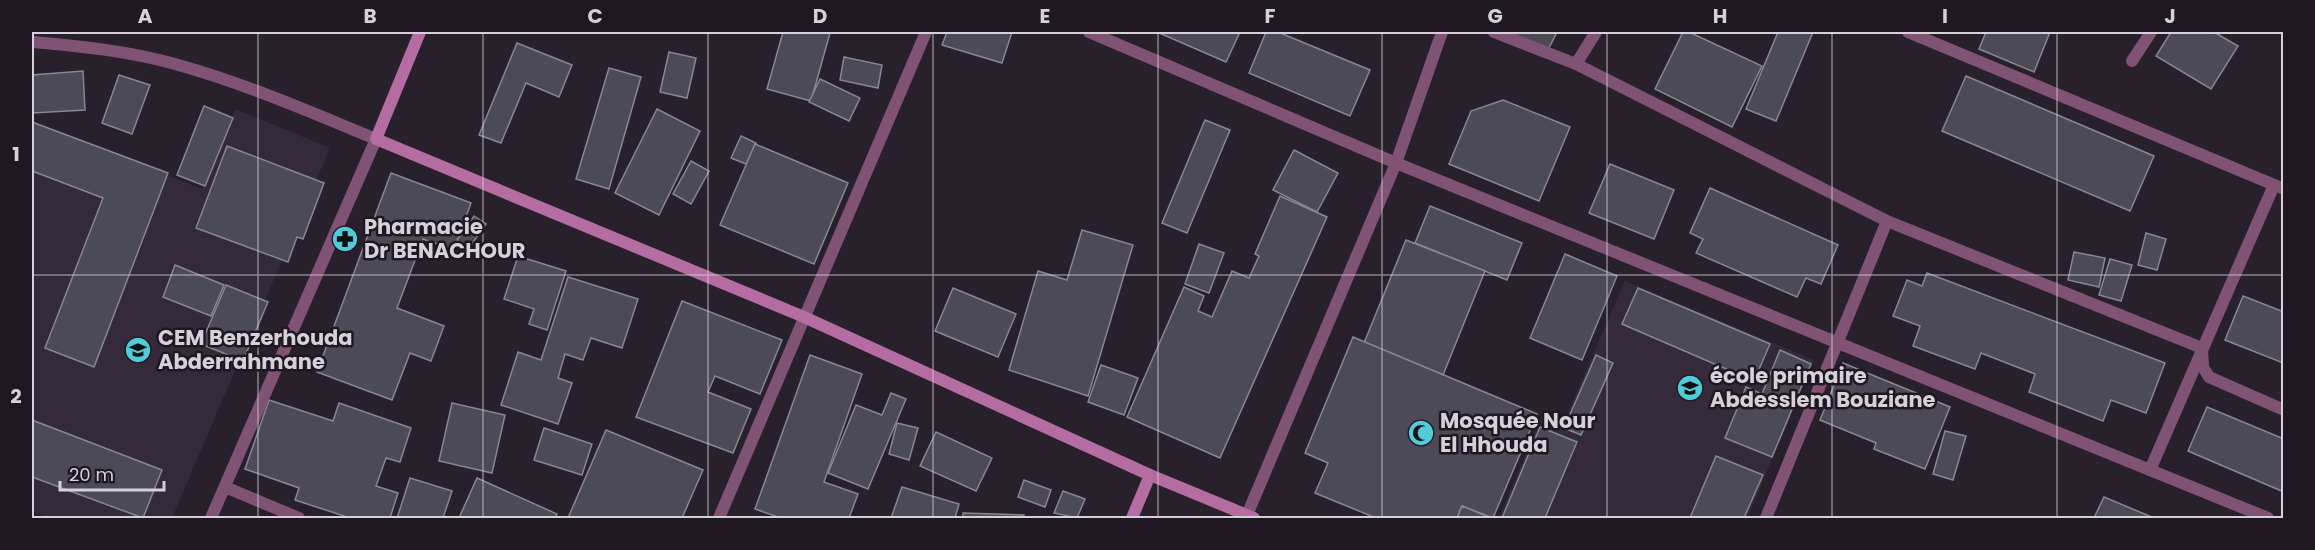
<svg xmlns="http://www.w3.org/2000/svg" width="2315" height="550" viewBox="0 0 2315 550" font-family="Poppins,sans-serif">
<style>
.built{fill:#342a39}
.building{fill:#4c4a57;stroke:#888694;stroke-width:1.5}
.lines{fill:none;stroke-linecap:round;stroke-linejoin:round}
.minor{stroke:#805374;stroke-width:12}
.secondary{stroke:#b46ca1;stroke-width:12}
.grid{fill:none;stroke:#d6d1d8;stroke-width:1.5;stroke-opacity:0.55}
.labels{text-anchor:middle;stroke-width:5;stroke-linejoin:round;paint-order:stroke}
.poi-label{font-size:21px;font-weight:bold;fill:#d6d1d8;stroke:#1f1822;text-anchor:start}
.neatline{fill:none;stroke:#d6d1d8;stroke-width:2}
.grid-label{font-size:20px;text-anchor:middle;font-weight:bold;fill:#d6d1d8}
</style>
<rect width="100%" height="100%" fill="#28212b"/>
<g class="built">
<polygon points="235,109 330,148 172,518 49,518 32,511 32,122 202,189"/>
<polygon points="1625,281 1814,360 1747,518 1499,518 1542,415 1563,424"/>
</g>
<g class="building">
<polygon points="783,32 830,33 811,101 767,89"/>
<polygon points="947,32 1012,32 1002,63 942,45"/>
<polygon points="1157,32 1240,32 1226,62"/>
<polygon points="1266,32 1278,32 1370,70 1350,116 1249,73"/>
<polygon points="1516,32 1557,32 1545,56 1512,40"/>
<polygon points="1683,32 1689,32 1762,66 1732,127 1655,89"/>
<polygon points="1778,32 1813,32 1776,121 1746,109"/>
<polygon points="1986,32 2050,32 2034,72 1979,49"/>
<polygon points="2171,32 2214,32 2238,46 2211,89 2156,56"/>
<polygon points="517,43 572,65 559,97 526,83 501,143 479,135"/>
<polygon points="669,52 696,58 687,98 660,92"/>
<polygon points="844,57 882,65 878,88 840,80"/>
<polygon points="609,68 641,77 609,189 576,179"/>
<polygon points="83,71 85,110 32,113 32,75"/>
<polygon points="119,75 150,85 132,134 102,123"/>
<polygon points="1966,76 2154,156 2130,211 1942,131"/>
<polygon points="820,79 860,98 849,121 809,102"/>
<polygon points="1503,100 1570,127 1539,201 1449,164 1471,111"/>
<polygon points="204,106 233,118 205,186 177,175"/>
<polygon points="657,109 700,131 659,215 615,193"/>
<polygon points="1205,120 1230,130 1187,233 1162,223"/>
<polygon points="32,122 168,173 94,367 45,348 103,198 32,171"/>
<polygon points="741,136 756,143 746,164 731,158"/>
<polygon points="755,144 848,183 814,264 720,225"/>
<polygon points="227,146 324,183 303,239 297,237 288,262 196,228"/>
<polygon points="1294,150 1338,173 1317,212 1273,190"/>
<polygon points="691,161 709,171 691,204 673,194"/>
<polygon points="1610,164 1674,190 1654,239 1589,213"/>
<polygon points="391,173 471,203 454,250 423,239 397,308 444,326 431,361 410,353 392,400 317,372"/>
<polygon points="1710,188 1838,245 1821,284 1806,278 1797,297 1696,253 1703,239 1690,233"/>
<polygon points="1280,196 1327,217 1220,458 1127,417 1184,287 1204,296 1198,311 1212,317 1232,271 1249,278 1259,256 1255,254"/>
<polygon points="1430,206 1522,243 1507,280 1415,243"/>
<polygon points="474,216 486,224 469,248 457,240"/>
<polygon points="1082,230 1133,245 1088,396 1009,370 1038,271 1067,280"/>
<polygon points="2146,233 2166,239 2157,270 2138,265"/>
<polygon points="1406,240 1485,271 1443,375 1364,343"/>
<polygon points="1199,244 1224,253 1209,293 1185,284"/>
<polygon points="2074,252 2105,258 2099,287 2068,280"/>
<polygon points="1565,254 1617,276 1582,360 1530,338"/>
<polygon points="518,256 566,271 547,330 529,324 534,309 504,299"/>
<polygon points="2110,259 2132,265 2121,301 2099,295"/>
<polygon points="175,265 224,285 211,316 163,297"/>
<polygon points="1927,273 2165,363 2146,413 2111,400 2103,421 2029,392 2035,374 1981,353 1975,369 1913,346 1920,326 1893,316 1907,280 1922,286"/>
<polygon points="568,277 638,299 622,348 591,338 583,360 565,354 558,378 572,383 558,424 501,405 518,352 541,360"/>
<polygon points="226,285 268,302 243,361 201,344"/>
<polygon points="953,288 1016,314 998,357 935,331"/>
<polygon points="1638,288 1770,344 1754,381 1622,324"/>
<polygon points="2243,296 2284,312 2283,363 2225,340"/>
<polygon points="682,301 782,340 760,394 715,376 708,392 751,409 733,453 636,417"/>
<polygon points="1353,337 1537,414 1493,518 1462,506 1457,518 1376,518 1315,493 1328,463 1305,453"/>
<polygon points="1780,350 1811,364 1772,457 1725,438 1746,387 1762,394"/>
<polygon points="810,355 862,374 824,482 858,494 849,518 781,518 755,509"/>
<polygon points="1596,355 1613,363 1581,435 1564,428"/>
<polygon points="1843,363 1950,407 1925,469 1874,449 1876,443 1820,420"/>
<polygon points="1101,365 1138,378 1124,415 1088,402"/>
<polygon points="891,393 906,399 868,489 828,473 856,405 882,415"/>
<polygon points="269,400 333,421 339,403 411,428 400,462 386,458 376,486 398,493 390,518 350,518 295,500 299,488 245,469"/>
<polygon points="452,403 505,415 492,473 439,461"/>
<polygon points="2207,407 2284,439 2284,492 2188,451"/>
<polygon points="32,420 162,470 143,518 32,477"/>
<polygon points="897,423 918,428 909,460 889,454"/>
<polygon points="1540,427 1577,442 1545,518 1502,518"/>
<polygon points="544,428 592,444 582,475 534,460"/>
<polygon points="606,430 703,470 682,518 568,518"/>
<polygon points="1945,431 1966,436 1953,480 1933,474"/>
<polygon points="936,432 992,458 976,491 920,466"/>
<polygon points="1716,456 1763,475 1744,518 1690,518"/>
<polygon points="410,478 452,491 443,518 397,518"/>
<polygon points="477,478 557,514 555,518 459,518"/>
<polygon points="1024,480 1051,490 1045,507 1018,497"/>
<polygon points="902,487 959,504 955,518 891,518"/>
<polygon points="1063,491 1085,499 1077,518 1054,513"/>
<polygon points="2104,497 2154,518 2094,518"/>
<polygon points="1462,506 1491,518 1457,518"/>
<polygon points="963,513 1024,515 1023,518 963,518"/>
</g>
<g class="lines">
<g class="minor">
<polyline points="1089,32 1396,163 2268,518"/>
<polyline points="1494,32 1576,64 1887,221 2202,348 2203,367 2209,377 2284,410"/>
<polyline points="1908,32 2284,189"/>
<path d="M32,42C80,46 128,51 175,64C244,83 310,112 376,139L211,518"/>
<polyline points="2132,61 2151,32"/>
<polyline points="1576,64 1596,32"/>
<polyline points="2150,470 2274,185"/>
<polyline points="225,487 299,518"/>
<polyline points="1247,515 1396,163 1442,32"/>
<polyline points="719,518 926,32"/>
<polyline points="1766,518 1887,221"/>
</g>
<g class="secondary">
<polyline points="420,32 376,139 804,317 1150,475 1254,518"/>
<polyline points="1132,518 1150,475"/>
</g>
</g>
<path class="grid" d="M258,32V518M483,32V518M708,32V518M933,32V518M1158,32V518M1382,32V518M1607,32V518M1832,32V518M2057,32V518M32,275H2284"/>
<defs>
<g id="pharmacy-disc" transform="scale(1.35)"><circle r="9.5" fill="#52cbd8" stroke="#1f1822"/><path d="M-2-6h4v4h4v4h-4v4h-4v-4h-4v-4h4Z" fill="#111"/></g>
<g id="school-disc" transform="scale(1.35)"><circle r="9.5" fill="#52cbd8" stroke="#1f1822"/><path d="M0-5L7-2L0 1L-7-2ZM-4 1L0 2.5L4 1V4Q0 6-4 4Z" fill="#111"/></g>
<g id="mosque-disc" transform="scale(1.35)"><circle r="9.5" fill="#52cbd8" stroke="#1f1822"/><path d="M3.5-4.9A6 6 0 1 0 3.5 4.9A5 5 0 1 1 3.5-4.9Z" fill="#111"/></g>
</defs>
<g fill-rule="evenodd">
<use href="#pharmacy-disc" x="345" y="239"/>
<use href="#school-disc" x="138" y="350"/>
<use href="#school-disc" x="1690" y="388"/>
<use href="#mosque-disc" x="1421" y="433"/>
</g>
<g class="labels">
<g class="poi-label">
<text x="364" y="234">Pharmacie<tspan x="364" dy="24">Dr BENACHOUR</tspan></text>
<text x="158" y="345">CEM Benzerhouda<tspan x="158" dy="24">Abderrahmane</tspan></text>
<text x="1710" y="383">école primaire<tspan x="1710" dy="24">Abdesslem Bouziane</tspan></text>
<text x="1440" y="428">Mosquée Nour<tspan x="1440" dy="24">El Hhouda</tspan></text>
</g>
</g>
<rect width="2315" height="550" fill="none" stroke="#1f1822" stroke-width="66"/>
<path d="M60 481v9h104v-9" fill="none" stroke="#d6d1d8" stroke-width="3"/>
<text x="69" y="481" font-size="18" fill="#d6d1d8" stroke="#1f1822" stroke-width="4.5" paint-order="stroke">20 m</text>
<rect x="33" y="33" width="2249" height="484" class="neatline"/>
<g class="grid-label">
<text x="145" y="23">A</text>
<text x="370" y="23">B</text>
<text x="595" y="23">C</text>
<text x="820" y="23">D</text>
<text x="1045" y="23">E</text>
<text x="1270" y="23">F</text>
<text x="1495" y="23">G</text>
<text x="1720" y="23">H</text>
<text x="1945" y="23">I</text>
<text x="2170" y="23">J</text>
<text x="16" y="161">1</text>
<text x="16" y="403">2</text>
</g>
</svg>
